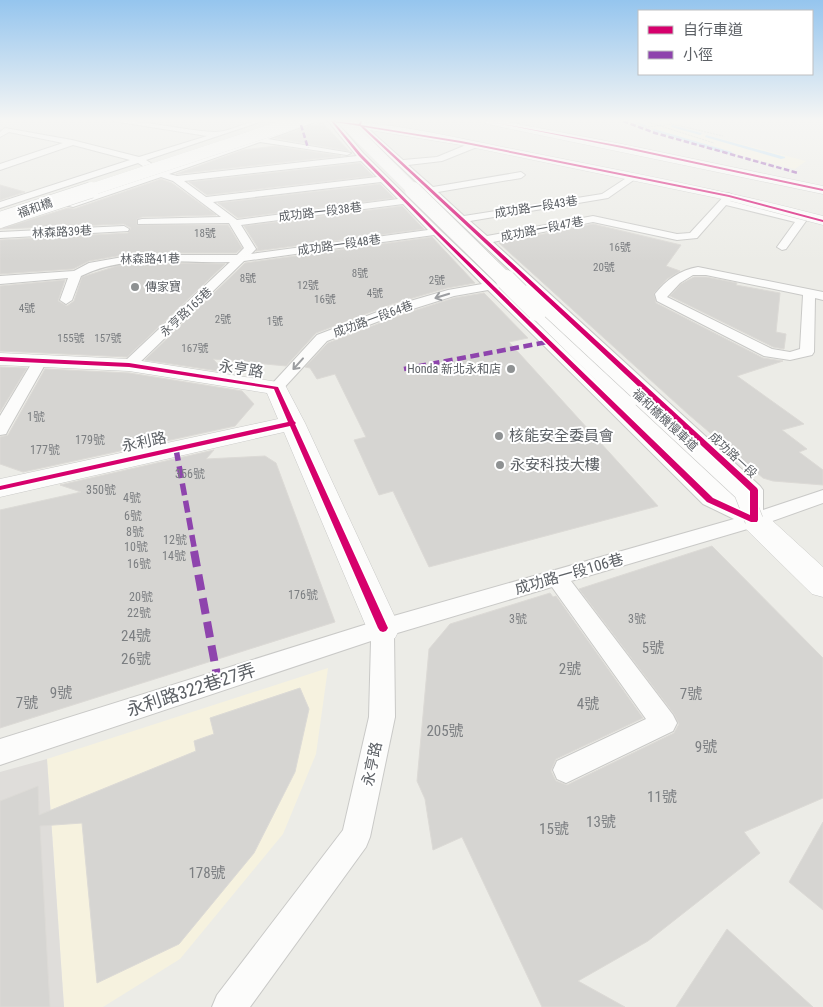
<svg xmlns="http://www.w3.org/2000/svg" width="823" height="1007" viewBox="0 0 823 1007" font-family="'Roboto Condensed','Noto Sans TC',sans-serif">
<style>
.commercial{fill:#f6f2df}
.industrial{fill:#dfddda}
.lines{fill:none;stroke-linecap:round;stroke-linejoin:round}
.stream{fill:#badef8;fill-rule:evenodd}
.building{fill:#d6d5d2;stroke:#dcdad6}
.service-casing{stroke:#c9c9c7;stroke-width:2}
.minor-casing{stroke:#c9c9c7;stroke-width:1}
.tertiary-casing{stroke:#c9c9c7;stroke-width:1}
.secondary-casing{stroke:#c8c9c7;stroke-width:1}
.path{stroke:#c8cdca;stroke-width:1;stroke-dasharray:2 1;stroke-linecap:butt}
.service{fill:#fcfcfb;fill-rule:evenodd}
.minor{fill:#fcfcfb;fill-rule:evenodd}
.tertiary{fill:#fcfcfb;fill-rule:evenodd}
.secondary{fill:#fcfcfb;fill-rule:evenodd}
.service-bridge-far1-casing{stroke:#c9c9c7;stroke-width:15;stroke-linecap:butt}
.service-bridge-casing{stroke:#c9c9c7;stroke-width:19;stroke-linecap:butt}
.secondary-bridge-far2-casing{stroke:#c8c9c7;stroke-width:12;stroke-linecap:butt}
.secondary-bridge-far1-casing{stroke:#c8c9c7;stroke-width:17;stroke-linecap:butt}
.secondary-bridge-casing{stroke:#c8c9c7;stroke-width:21;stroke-linecap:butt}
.service-bridge-far1{stroke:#fcfcfb;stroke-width:14}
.service-bridge{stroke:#fcfcfb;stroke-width:18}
.secondary-bridge-far2{stroke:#fcfcfb;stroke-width:12}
.secondary-bridge-far1{stroke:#fcfcfb;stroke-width:16}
.secondary-bridge{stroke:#fcfcfb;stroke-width:20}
.quiet-far3{stroke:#8e44ad;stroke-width:2.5;stroke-dasharray:5.5 2.5;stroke-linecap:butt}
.quiet-far2{stroke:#8e44ad;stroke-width:4.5;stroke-dasharray:9 4.5;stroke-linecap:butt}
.quiet-far1{stroke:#8e44ad;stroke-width:5.5;stroke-dasharray:12 5.5;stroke-linecap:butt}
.quiet{stroke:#8e44ad;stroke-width:8;stroke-dasharray:16 8;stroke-linecap:butt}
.cycleway-casing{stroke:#fff;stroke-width:3}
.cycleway{fill:#d6006c;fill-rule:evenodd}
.oneway{stroke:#9c9ea1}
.poi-dot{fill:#8e9192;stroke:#fff;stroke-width:2}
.labels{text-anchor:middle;stroke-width:4;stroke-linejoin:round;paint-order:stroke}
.far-number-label{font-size:11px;fill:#7b7e81}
.far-street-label{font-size:12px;fill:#5c6065;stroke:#fff}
.far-poi-label{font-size:12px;fill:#5c6065;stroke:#fff;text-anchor:start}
.number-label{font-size:12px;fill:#7b7e81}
.street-label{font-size:15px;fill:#5c6065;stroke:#fff}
.poi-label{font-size:15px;fill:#5c6065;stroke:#fff;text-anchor:start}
.near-number-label{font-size:15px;fill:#7b7e81}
.near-street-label{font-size:18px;fill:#5c6065;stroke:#fff}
</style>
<rect width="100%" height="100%" fill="#ecece7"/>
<g class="commercial">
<polygon points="633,121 686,121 673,126 806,161 795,169 765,162 664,133"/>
<polygon points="328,668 316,754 283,834 180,959 103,1007 64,1007 47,759"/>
</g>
<polygon class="industrial" points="47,759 64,1007 0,1007 0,772"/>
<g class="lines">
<g class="stream">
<polygon points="630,121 635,121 647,126 644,127"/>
<polygon points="672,125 701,133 702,134 700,135 671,127"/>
<polygon points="654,129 732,152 732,153 728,154 653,131"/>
<polygon points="706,135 785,157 785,158 781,159 705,137"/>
</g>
</g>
<g class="building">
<polygon points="322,122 349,151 275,138 319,123"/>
<polygon points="275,146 341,156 176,174 243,150"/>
<polygon points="360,163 373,176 207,195 189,182"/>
<polygon points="161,179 172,183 216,215 142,217 137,219 137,225 228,225 242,248 236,253 134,253 89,261 73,269 0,274 0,240 128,233 131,228 124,224 0,229 68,208 74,209"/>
<polygon points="380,184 394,198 238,218 218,203"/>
<polygon points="0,185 25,192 0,200"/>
<polygon points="402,206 424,229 256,251 258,248 244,226"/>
<polygon points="593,224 681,245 666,266 680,271 667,279 654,293 656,303 763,358 783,361 737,376 804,424 782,430 807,449 799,452 823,470 823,485 773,481 763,478 688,414 499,243"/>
<polygon points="432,237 475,283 447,288 392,304 316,333 286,366 213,359 225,372 145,360 245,263"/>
<polygon points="154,263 225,264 127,357 0,351 0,286 65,280 58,301 67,306 74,301 82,277 117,266"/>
<polygon points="694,277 706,277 737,283 736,285 780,293 776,332 786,334 784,349 773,347 670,296 681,284"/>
<polygon points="484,293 528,338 509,342 658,506 429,567 393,491 379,495 354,440 366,437 335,374 317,379 310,368 305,367 328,343 404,314 454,298"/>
<polygon points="0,367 27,368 0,412"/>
<polygon points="45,369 129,373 242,391 254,404 235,426 23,472 0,464 0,437 8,435"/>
<polygon points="214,450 206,459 265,456 276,463 335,622 0,728 0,510 81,492 60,485"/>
<polygon points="712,546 823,658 823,798 744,832 760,853 648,941 578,981 625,1007 542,1007 462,837 433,850 425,799 417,781 429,649 450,624 550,593 553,597 556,596 643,718 556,759 551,771 556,781 567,785 674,733 679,724 674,714 579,589"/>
<polygon points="300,688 309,709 295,772 254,853 179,944 97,983 82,823 40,826 50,1007 0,1007 0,801 38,786 39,815 196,751 194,741 214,734 210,718"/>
<polygon points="823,822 823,910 789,882"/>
<polygon points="727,929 813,1007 676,1007"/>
</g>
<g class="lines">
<g class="service-casing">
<g id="service">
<path d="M113,121C147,120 180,130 214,132C230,133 246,120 263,121L146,160L162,170L308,121H318L268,139L351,153L347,155L260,142L169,174L177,176L357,156L328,121H336L363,153L440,230L717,496L745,508V492L356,125L358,121H364V125L403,160L437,157L471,143H477V147L442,161L408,165L433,187L521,172L525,175L521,178L438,192L464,216L602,194L631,175L638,177L608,198L470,221L487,236L593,216L677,234L690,233L726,194L729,193L734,196L730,201L806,221L786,249L782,250L777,247L795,222L726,205L697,238L677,240L593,222L493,242L760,486L763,490V510L823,490V503L761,525L571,581L673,715L677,723L673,731L566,783L557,779L553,770L557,761L646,719L552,587L394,634L395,717L370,837L366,847L250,1007H212L217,995L343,830L369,717L371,641L0,765V739L383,619L734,519L703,504L488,290L454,296L403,312L327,341L281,391H271L268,388L271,385L317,335L393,306L448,290L482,284L434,235L244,261L134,368H124L122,365L124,362L230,262C180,264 128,253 81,276L72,300L66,304L60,300L68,278L0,284V276L74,271L89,263L134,255H237L244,248L229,223L138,224V220L142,219L221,217L173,181L161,177L73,207L65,205L154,173L138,163L0,208V202L130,160L73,145L0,170V164L63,143L9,132L0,137V132L5,128L72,140L139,157L207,136ZM361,161L377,177L206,197L184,181ZM381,182L398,199L237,220L213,202ZM403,204L428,230L251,254L256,249L241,225Z"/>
<polygon points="124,226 129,229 128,231 0,238 0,232"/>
<path d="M698,267L823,292V300L815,298L814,352L812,355L790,360L764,356L657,301L655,294C666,280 680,270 698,267ZM693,275H706L803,295L800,349L790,352L772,349L667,297L680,283Z"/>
<polygon points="40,357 47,361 8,430 6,434 0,435 0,416 33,361"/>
</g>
</g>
<g class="minor-casing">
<g id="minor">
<polygon points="482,121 503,121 622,144 823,186 823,194 487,124"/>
<polygon points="0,353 129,359 284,383 305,423 400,628 395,638 383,642 371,638 284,432 0,497 0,479 278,419 267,393 129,371 0,365"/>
</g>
</g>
<g class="tertiary-casing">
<g id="tertiary">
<path d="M328,121C390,121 461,139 523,151C623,171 724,190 823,216V225L727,200L461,145L333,124Z"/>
<polygon points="754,510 764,513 823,567 823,597 812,594 744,527 740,520 744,513"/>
</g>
</g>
<g class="secondary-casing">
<polygon id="secondary" points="537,305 544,307 764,513 768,520 764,527 754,530 744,527 530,315 528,311 530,307"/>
</g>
<g class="path">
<polyline points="645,121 714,143"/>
<polyline points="672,124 723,136"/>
<polyline points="639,128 672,124 670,121"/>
</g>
<use href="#service" class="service"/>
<use href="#minor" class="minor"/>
<use href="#tertiary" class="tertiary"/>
<use href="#secondary" class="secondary"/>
<g class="service-bridge-far1-casing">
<polyline id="service-bridge-far1" points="529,292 644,399"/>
</g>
<g class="service-bridge-casing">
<polyline id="service-bridge" points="642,398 743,492 754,520"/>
</g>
<g class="secondary-bridge-far2-casing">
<g id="secondary-bridge-far2">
<polyline points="344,121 414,191"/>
<polyline points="87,191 299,121"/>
</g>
</g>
<g class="secondary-bridge-far1-casing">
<g id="secondary-bridge-far1">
<polyline points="413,190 507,282"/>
<polyline points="0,220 91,190"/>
</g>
</g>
<g class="secondary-bridge-casing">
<polyline id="secondary-bridge" points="506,280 537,311"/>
</g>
<use href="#service-bridge-far1" class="service-bridge-far1"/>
<use href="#service-bridge" class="service-bridge"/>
<use href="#secondary-bridge-far2" class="secondary-bridge-far2"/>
<use href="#secondary-bridge-far1" class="secondary-bridge-far1"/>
<use href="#secondary-bridge" class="secondary-bridge"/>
<g class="quiet-far3">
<polyline points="623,121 655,133 798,173"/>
<polyline points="301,125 308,148"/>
</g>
<polyline class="quiet-far2" points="404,369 547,342"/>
<polyline class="quiet-far1" points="176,449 195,552"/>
<polyline class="quiet" points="194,551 218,681"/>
<g class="cycleway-casing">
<g id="cycleway">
<path d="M331,121L359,124L360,121H362L361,125L461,141L729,195L823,220V222L729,197L461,143L364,127L757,488L758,490V520L757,522H751L707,502L435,233L359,156ZM334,122L360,126L750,491V515L713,498L437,231L361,154Z"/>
<polygon points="486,121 622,146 823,189 823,191 622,148"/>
<polygon points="0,357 129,363 278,387 294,421 296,423 295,424 388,628 386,631 383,632 380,631 378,628 290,426 0,490 0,486 288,422 274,389 129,367 0,361"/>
</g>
</g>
<use href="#cycleway" class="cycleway"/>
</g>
<defs><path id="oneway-shaft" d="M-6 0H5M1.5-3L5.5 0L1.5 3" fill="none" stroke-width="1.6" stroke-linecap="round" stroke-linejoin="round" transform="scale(1.25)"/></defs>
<g class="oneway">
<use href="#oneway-shaft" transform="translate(442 296) rotate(163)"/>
<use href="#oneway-shaft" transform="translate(298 364) rotate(132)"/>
</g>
<linearGradient id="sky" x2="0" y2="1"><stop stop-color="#95c5ee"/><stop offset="0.46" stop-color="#f6f6f4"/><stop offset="1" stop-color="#f6f6f4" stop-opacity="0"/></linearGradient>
<rect width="823" height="262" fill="url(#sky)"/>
<g class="poi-dot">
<circle cx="135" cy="287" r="5"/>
<circle cx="511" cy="369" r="5"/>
<circle cx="499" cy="436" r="5"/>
<circle cx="500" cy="465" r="5"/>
</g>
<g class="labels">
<g class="far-number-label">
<text x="205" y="237">18號</text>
<text x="620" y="251">16號</text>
<text x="604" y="271">20號</text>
<text x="360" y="277">8號</text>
<text x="248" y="282">8號</text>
<text x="437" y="284">2號</text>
<text x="308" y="289">12號</text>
<text x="375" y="297">4號</text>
<text x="325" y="303">16號</text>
<text x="27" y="312">4號</text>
<text x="223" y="323">2號</text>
<text x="275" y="325">1號</text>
<text x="71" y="342">155號</text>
<text x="108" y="342">157號</text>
<text x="195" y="352">167號</text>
</g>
<g class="far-street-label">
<text transform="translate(536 207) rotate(-9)" y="4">成功路一段43巷</text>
<text transform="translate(35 208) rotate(-19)" y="4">福和橋</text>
<text transform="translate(320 212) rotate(-7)" y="4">成功路一段38巷</text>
<text transform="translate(542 229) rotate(-11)" y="4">成功路一段47巷</text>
<text transform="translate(62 232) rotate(-3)" y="4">林森路39巷</text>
<text transform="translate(339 245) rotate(-8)" y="4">成功路一段48巷</text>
<text transform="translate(150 259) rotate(-1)" y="4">林森路41巷</text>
<text transform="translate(186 312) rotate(-43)" y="4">永亨路165巷</text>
<text transform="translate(373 319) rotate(-20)" y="4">成功路一段64巷</text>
<text transform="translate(665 420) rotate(43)" y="4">福和橋機慢車道</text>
<text transform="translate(733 455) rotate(43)" y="4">成功路一段</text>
</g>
<g class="far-poi-label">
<text x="145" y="291">傳家寶</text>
<text x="501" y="373" text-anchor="end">Honda 新北永和店</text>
</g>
<g class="number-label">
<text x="36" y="421">1號</text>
<text x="90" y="444">179號</text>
<text x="45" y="454">177號</text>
<text x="190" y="478">356號</text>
<text x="101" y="494">350號</text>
<text x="132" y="502">4號</text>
<text x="133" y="520">6號</text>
<text x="135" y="536">8號</text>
<text x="175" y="544">12號</text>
<text x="136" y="551">10號</text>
<text x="174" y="560">14號</text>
<text x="139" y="568">16號</text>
<text x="303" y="599">176號</text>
<text x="141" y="601">20號</text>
<text x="139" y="617">22號</text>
<text x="518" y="623">3號</text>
<text x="637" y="623">3號</text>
</g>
<g class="street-label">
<text transform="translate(241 369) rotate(9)" y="5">永亨路</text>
<text transform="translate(144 442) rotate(-12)" y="5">永利路</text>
<text transform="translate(569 574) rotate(-16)" y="5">成功路一段106巷</text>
<text transform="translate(372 764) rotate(-78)" y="5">永亨路</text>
</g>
<g class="poi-label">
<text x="509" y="441">核能安全委員會</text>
<text x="510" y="470">永安科技大樓</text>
</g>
<g class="near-number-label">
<text x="136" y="641">24號</text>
<text x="653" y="653">5號</text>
<text x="136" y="664">26號</text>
<text x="570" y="674">2號</text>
<text x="61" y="698">9號</text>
<text x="691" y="699">7號</text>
<text x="27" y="708">7號</text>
<text x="588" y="709">4號</text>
<text x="445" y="736">205號</text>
<text x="706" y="752">9號</text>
<text x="662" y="802">11號</text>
<text x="601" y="827">13號</text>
<text x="554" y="834">15號</text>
<text x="207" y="878">178號</text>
</g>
<g class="near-street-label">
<text transform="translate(191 690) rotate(-18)" y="6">永利路322巷27弄</text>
</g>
</g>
<rect x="638" y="10" width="175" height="65" fill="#ffffff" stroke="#bebfc1"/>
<rect x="648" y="26" width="25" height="8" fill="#d6006c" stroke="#bebfc1"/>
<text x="683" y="35" font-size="15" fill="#5c6065">自行車道</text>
<rect x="648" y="51" width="25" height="8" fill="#8e44ad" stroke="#bebfc1"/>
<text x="683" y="60" font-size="15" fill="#5c6065">小徑</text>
</svg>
